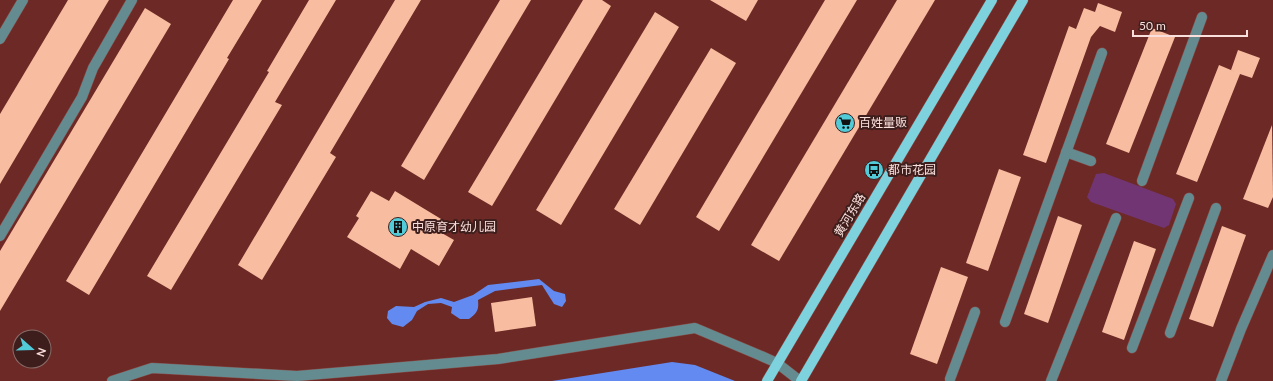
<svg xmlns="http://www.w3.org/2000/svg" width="1273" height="381" viewBox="0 0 1273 381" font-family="Lato,'Noto Sans SC',sans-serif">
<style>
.green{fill:#713574}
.water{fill:#638af1}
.building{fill:#f8bca0}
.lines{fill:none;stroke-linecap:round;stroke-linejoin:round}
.minor-casing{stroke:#864a46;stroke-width:11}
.major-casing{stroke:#864a46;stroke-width:11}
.minor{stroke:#638b90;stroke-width:10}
.major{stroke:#7dd2dd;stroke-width:10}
.labels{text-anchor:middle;stroke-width:4;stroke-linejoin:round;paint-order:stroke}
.poi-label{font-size:12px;fill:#fae0dd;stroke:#3e1e1c;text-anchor:start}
.street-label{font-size:12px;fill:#fae0dd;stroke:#3e1e1c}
</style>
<rect width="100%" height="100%" fill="#6d2925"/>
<polygon class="green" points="1104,173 1173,199 1176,204 1169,225 1164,228 1091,202 1087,197 1096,174"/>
<g class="water">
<path d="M539,279L554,291L565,294L566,301L562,307L554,304L542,285L495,291L478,300C479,310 477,313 469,319H460L451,313L452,307L441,303L428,304L417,311L412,320L403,327L392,324L387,318L388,311L396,306L414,307L425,302L441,298L454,302L473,295L488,285Z"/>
<polygon points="672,362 695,365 735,381 552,381"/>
</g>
<g class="building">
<polygon points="68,0 109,0 0,184 0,114"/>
<polygon points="233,0 262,0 227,58 229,59 89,295 66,281"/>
<polygon points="309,0 336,0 275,102 282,105 171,290 147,276 269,72 267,71"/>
<polygon points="395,0 421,0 330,153 336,157 262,280 238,265"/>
<polygon points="500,0 531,0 424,180 401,166"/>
<polygon points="583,0 602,0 611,6 492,206 468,192"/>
<polygon points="710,0 758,0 746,21"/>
<polygon points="825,0 857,0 719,231 696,217"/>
<polygon points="897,0 935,0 779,261 751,245"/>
<polygon points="1098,3 1122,12 1115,32 1100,26 1091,37 1046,163 1023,155 1069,26 1076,29 1084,8 1095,12"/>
<polygon points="145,8 171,24 0,311 0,251"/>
<polygon points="655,12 679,27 561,225 536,210"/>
<polygon points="1152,28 1175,37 1129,153 1106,144"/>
<polygon points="711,48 736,63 640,225 614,209"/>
<polygon points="1238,50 1260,58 1252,78 1240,74 1197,182 1176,174 1219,65 1238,73 1231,70"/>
<polygon points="1272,125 1273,197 1268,208 1243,199"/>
<polygon points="999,169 1021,177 988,271 966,263"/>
<polygon points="371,191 389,201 395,191 446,222 440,232 454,240 439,266 411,249 400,269 347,237 359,218 356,216"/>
<polygon points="1058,216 1082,225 1048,323 1024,314"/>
<polygon points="1222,226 1246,235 1213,327 1189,319"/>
<polygon points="1134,241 1156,249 1124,340 1102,332"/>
<polygon points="941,267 968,277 937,364 910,354"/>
<polygon points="532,297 536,326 495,332 491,303"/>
</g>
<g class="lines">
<g class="minor-casing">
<g id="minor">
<polyline points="0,39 23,0"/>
<polyline points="1066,152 1091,161"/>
<polyline points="1142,181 1202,17"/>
<polyline points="0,236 82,97 93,68 132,0"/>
<polyline points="1005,322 1102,53"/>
<polyline points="1170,333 1216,208"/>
<polyline points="1132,348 1189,198"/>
<polyline points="950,379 975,312"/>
<polyline points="112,381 152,368 297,376 498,359 695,328 759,355 777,363 800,381"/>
<polyline points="1051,381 1116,218"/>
<polyline points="1221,381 1241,329 1273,255"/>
</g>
</g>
<g class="major-casing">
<g id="major">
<polyline points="767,381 992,0"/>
<polyline points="801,381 1023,0"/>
</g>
</g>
<use href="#minor" class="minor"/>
<use href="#major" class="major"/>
</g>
<defs>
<g id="supermarket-disc" transform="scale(1)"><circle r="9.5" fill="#52cbd9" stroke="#3e1e1c"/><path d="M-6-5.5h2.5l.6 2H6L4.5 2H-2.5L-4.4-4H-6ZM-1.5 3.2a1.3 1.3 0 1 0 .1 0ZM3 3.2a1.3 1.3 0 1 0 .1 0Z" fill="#111"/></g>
<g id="bus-disc" transform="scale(1)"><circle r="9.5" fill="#52cbd9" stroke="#3e1e1c"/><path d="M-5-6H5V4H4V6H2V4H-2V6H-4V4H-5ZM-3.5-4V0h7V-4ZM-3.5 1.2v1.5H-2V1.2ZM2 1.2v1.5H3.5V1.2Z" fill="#111"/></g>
<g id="building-disc" transform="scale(1)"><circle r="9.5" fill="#52cbd9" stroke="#3e1e1c"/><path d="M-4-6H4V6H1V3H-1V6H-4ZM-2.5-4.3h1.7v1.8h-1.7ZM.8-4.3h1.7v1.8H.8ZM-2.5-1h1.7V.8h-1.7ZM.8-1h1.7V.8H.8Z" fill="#111"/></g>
</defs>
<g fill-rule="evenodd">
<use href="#supermarket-disc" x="845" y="123"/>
<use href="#bus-disc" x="874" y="170"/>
<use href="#building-disc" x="398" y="227"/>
</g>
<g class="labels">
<g class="poi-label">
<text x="859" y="127">百姓量贩</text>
<text x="888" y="174">都市花园</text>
<text x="412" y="231">中原育才幼儿园</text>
</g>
<g class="street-label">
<text transform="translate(850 215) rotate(-59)" y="4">黄河东路</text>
</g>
</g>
<g transform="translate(32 349) rotate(110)"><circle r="19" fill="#3e1e1c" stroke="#896c69"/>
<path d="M0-3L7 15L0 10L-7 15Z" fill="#52cbd9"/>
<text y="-6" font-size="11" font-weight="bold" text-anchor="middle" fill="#fae0dd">N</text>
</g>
<path d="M1133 30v6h114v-6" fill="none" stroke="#fae0dd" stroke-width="2"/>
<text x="1139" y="30" font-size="12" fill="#fae0dd" stroke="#3e1e1c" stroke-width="3" paint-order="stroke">50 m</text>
</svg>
